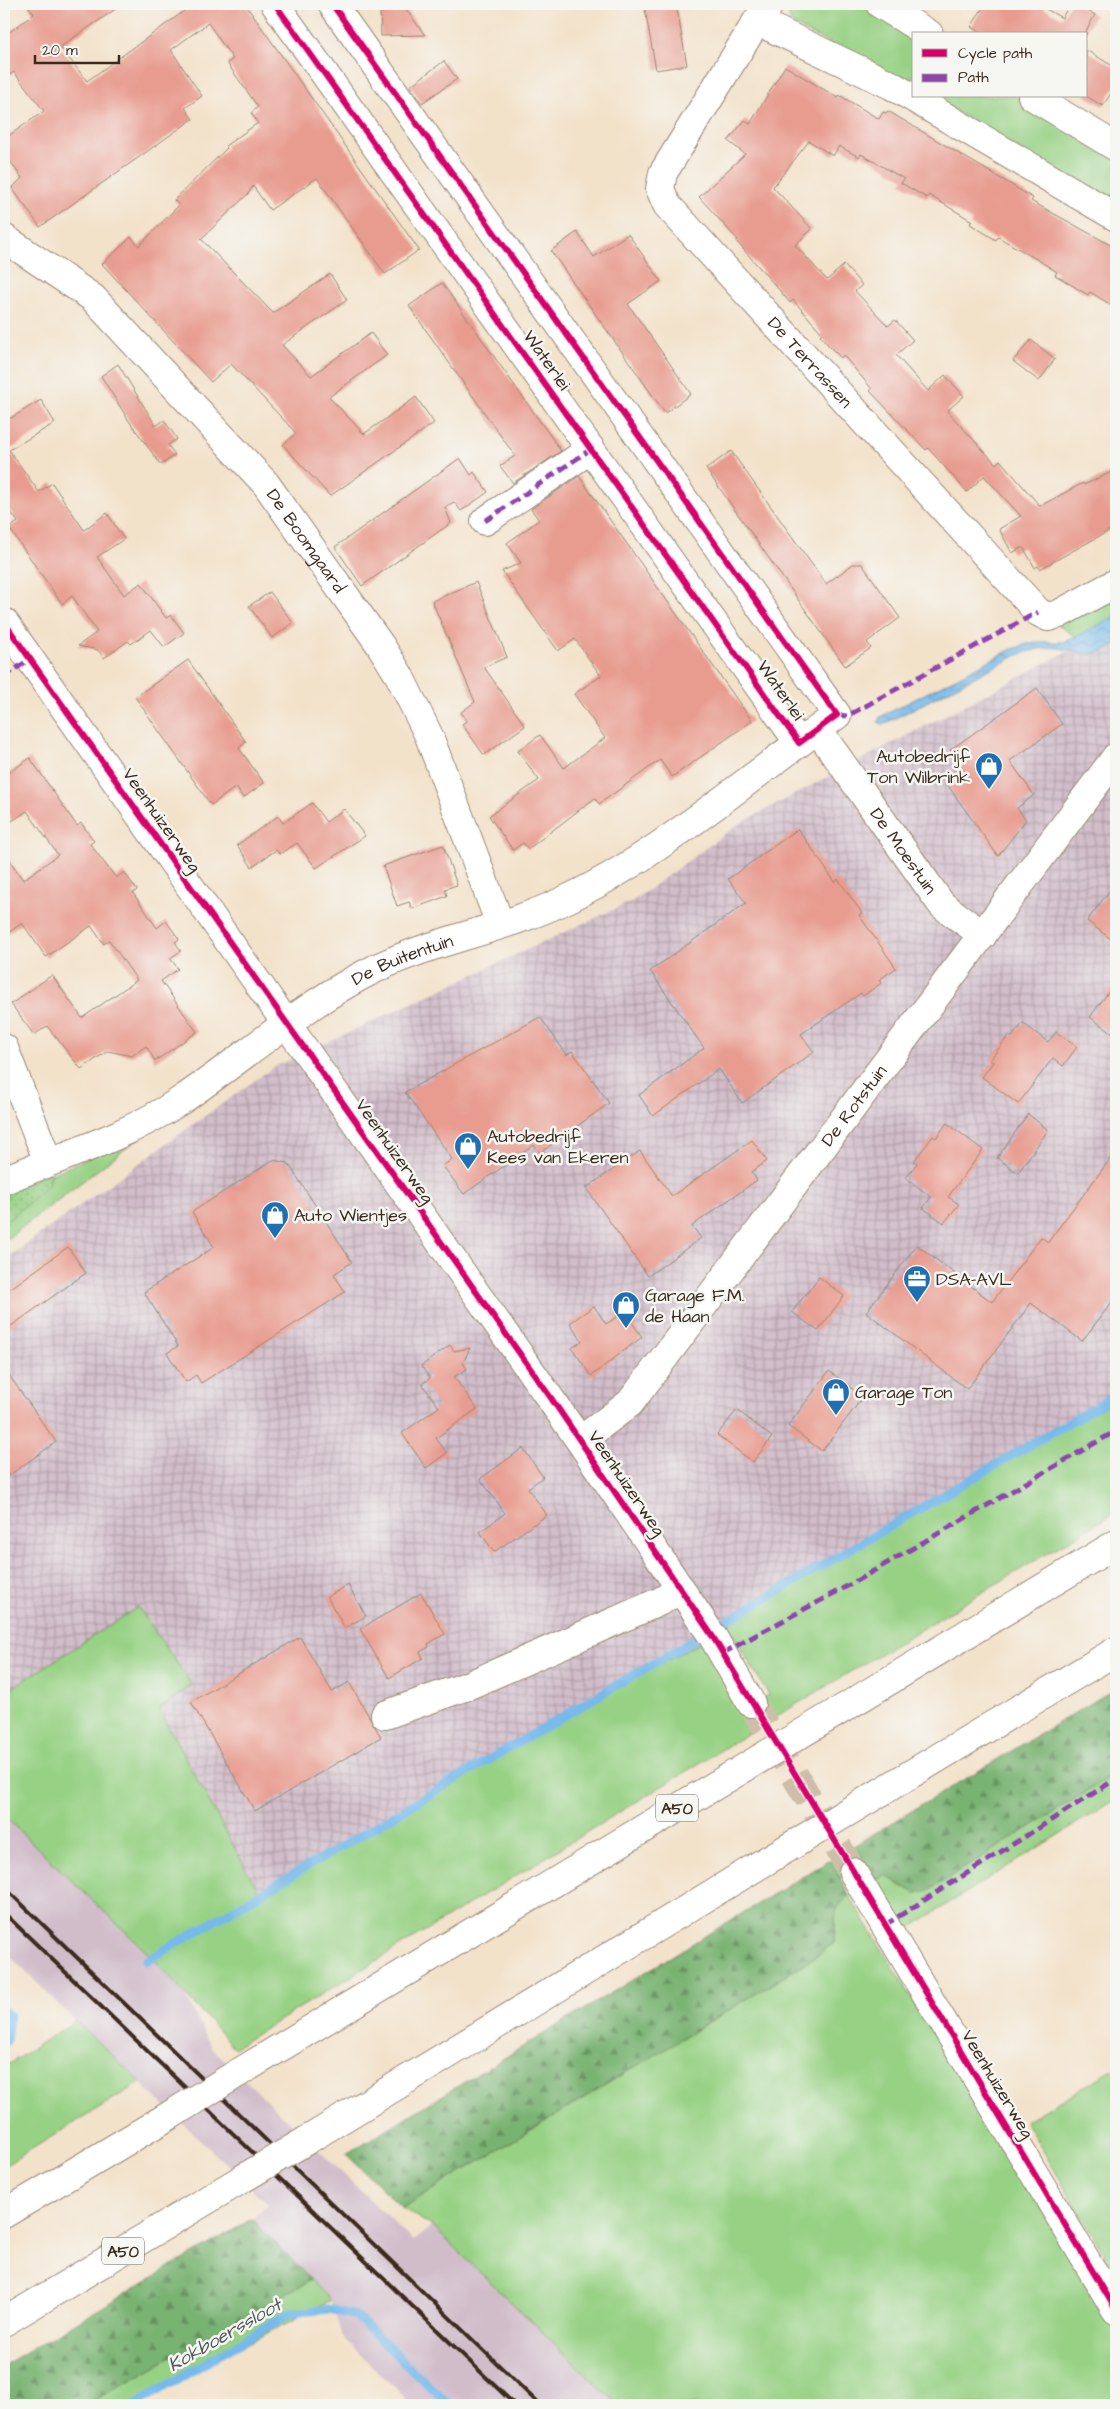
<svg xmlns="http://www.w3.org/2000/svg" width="1120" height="2409" viewBox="0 0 1120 2409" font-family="'Architects Daughter',sans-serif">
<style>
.industrial{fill:url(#industrial-grid)}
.railway{fill:#d1bdca}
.grass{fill:#97d184;stroke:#697e51}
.forest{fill:url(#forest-firs);stroke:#5a6e48}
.park{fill:url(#park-dots);stroke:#697e51}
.water{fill:url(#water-waves);stroke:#587284}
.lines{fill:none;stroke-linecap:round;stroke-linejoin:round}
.stream{stroke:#76b9eb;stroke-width:9}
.building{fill:#e89b8f}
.minor-tunnel{stroke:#cebda8;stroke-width:28;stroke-dasharray:28 14;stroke-linecap:butt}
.minor-casing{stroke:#978674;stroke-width:30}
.highway-casing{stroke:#978674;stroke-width:30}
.minor{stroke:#fff;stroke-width:28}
.highway{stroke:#fff;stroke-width:28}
.rail{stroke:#3b2a1e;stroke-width:4}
.highway-bridge-casing{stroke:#978674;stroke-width:30;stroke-linecap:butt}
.highway-bridge{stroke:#fff;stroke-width:28}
.quiet{stroke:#8e44ad;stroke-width:5;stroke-dasharray:10 5;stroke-linecap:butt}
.cycleway-casing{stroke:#f6f6f2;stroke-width:9}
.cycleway{stroke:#d6006c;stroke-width:6}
.labels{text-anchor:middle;stroke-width:5;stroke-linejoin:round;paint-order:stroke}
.shield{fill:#f6f6f2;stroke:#73675e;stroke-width:1}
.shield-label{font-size:16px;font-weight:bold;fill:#3b2a1e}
.street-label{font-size:18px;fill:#3b2a1e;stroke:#f6f6f2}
.poi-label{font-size:18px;fill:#3b2a1e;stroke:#f6f6f2;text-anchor:start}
.water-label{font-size:19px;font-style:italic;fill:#4d555c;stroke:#f6f6f2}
</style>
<defs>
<pattern id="industrial-grid" width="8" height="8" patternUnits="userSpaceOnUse" patternTransform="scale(1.25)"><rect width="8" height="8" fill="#d1bdca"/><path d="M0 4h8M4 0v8" fill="none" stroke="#ab9aa3"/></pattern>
<pattern id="forest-firs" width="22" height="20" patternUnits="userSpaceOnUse" patternTransform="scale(1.25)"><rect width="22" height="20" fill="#79b372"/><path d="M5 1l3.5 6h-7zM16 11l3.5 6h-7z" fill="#64925d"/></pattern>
<pattern id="park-dots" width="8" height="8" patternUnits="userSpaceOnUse" patternTransform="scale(1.25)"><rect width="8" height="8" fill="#97d184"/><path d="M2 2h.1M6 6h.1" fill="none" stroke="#7caa6b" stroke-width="1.8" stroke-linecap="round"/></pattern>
<pattern id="water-waves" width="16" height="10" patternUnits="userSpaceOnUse" patternTransform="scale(1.25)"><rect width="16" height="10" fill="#76b9eb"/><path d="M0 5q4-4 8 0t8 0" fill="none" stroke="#6297be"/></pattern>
</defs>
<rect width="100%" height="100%" fill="#f6f6f2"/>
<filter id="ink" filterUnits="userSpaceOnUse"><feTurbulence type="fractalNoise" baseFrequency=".02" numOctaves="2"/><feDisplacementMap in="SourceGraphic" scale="10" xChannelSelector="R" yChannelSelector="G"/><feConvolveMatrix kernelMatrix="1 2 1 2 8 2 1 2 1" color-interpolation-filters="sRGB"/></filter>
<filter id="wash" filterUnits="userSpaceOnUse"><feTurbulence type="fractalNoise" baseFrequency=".0096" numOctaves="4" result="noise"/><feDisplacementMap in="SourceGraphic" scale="20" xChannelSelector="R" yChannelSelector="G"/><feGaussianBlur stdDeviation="1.12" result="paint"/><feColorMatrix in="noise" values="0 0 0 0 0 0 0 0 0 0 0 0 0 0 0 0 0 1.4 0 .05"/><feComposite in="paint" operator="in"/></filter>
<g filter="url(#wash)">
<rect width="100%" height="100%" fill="#f3e2ca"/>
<polygon class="industrial" points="1116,626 1116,1407 177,1978 4,1810 4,1260 272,1068 634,900 740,823"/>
<polygon class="railway" points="4,1810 177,1978 211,2047 413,2241 432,2226 618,2405 413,2405 342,2337 331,2300 252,2219 269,2205 75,2021 4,1950"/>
<g class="grass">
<polygon points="789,4 862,4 914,35 914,88 792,24 788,14"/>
<polygon points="930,96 1015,96 1116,157 1116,208"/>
<polygon points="1116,588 1116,616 1076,637 1053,621"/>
<polygon points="146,1133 4,1241 4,1195"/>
<polygon points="1116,1396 1116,1512 752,1731 234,2048 152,1957 4,1816 4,1693 138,1607 192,1685 159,1710 261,1896 605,1694 703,1641 740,1710 769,1695 726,1624"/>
<polygon points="1116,1773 1116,1799 906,1930 875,1881 885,1875 903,1887 928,1891"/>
<polygon points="855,1845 865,1863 840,1878 830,1860"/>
<polygon points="849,1895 1116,2330 1116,2405 618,2405 432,2226 402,2208 803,1965 834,1943 836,1909"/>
<polygon points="75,2021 141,2082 4,2166 4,2067"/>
<polygon points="1116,2068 1116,2272 1025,2121"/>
<polygon points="311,2280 331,2300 128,2405 85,2405"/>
</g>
<g class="forest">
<polygon points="1116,1688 1116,1773 928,1891 915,1893 885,1875 875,1881 855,1845"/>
<polygon points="830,1860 849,1895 836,1909 834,1943 803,1965 402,2208 346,2154"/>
<polygon points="252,2219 311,2280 85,2405 4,2405 4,2365"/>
</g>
<polygon class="park" points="51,1172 48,1185 4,1224 4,1192"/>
<path class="water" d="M1116,616V645C1088,660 1085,651 1057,648C1042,647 1029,651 1015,656L886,723L882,724L878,722L880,717L1010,650L1033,642H1064L1076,637Z"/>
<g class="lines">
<g class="stream">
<polyline points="725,1622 1116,1395"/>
<polyline points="146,1961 695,1639"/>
<polyline points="4,2011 9,2016 6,2041 4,2042"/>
<polyline points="134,2405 290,2313 329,2309 356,2316 449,2405"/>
</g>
</g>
<g id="blocks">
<g class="building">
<polygon points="27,4 123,4 60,47 87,81 194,4 245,4 419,250 385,274 317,178 270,210 253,186 248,194 201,239 273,313 330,274 347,300 282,345 311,376 371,333 387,355 329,397 364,434 416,397 434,423 330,496 283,445 296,433 231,364 211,382 102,264 131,237 139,246 179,205 174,200 227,148 225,146 258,123 251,113 258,107 227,63 233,59 208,23 171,50 202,96 185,108 193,119 40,227 12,188 22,178 4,153 4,139 44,111 14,72 4,79 4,36 34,14"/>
<polygon points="380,4 402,4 425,35 381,36"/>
<polygon points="644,4 676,4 687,65 656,70"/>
<polygon points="985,4 1037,4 1062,18 1070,4 1077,4 1095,15 1085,33 1087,34 983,34 971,27"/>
<polygon points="1086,50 1116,68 1116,85 1103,106 1086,96"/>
<polygon points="444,61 457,79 422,103 410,86"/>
<polygon points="785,66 838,98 839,95 879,119 883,112 886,113 888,111 1033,198 1031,201 1116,248 1116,308 1090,292 1088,295 1055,275 1057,272 1038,260 998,237 996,240 970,224 972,221 929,195 927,198 901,183 904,179 861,154 859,157 839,146 833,156 809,141 773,187 812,229 795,245 827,280 844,265 862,285 855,291 888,326 895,320 913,340 896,355 928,391 945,375 964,396 947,411 996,464 1000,460 1040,506 1083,483 1084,485 1116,470 1116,527 1040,569 1038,566 1035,568 1023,547 1012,553 999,529 1021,516 984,476 967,492 928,448 926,450 870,391 872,389 843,355 841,358 829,346 820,335 822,333 793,300 790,303 780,291 736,241 738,240 699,197 745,154 728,141 745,120 750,124"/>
<polygon points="577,232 594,257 628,234 661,281 628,304 691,394 665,413 551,251"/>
<polygon points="442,283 561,451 513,483 500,466 515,456 409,306"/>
<polygon points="1031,340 1055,359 1039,381 1013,361"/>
<polygon points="118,364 156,426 164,420 177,439 168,445 175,455 161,465 129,421 101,376"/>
<polygon points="41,400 55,423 9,450 39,492 52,483 84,530 107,513 124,539 97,557 124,595 141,583 166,618 171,615 184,633 164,647 151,630 131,644 128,641 104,658 98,650 78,646 97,632 72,596 62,604 9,528 18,522 4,502 4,422"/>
<polygon points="731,451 826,584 853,564 862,564 900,618 867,642 871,648 845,666 706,469"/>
<polygon points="460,458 471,475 474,472 488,492 461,511 454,502 445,507 451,523 362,586 335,547"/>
<polygon points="579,476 752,721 672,777 660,760 599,804 595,798 528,849 523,843 513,850 489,816 539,780 518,751 540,735 564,768 605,738 574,694 601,676 575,639 558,651 502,571 521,563 507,543 539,520 531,509"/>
<polygon points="476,582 507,657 484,667 525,726 484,755 462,724 467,721 461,712 475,702 432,601"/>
<polygon points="270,592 293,623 272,638 249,606"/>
<polygon points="188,660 246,742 239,748 264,783 243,798 236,787 211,805 135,697"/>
<polygon points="1037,688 1062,724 1010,761 1034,795 1017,808 1026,820 998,856 944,780 962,767 950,750"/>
<polygon points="30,758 77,826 81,823 94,841 90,844 116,878 124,872 137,890 133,893 157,928 166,921 179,939 175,942 181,951 170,958 178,969 161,981 197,1032 155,1061 146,1046 132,1056 108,1051 81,1069 47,1026 34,1035 11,1004 52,975 82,1018 137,980 109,940 104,944 91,926 46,957 22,923 4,936 4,852 23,880 58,855 27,811 12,821 4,809 4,776"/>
<polygon points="312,803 326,822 344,809 365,836 316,868 297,843 280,854 276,850 252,867 237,845 278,816 283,823"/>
<polygon points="798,829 835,882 838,879 862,913 859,915 896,968 879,980 881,983 863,996 861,993 801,1034 814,1052 742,1103 719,1069 653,1116 639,1095 704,1048 650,971 746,903 728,879"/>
<polygon points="443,845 457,885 445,889 447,896 412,909 409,902 397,906 383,866"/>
<polygon points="1116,882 1116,943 1087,921"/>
<polygon points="1116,982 1116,1036 1090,1017"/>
<polygon points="540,1017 567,1055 572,1051 609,1103 540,1153 534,1145 464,1194 443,1166 452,1159 405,1092"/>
<polygon points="1023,1023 1048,1042 1056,1032 1077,1047 1063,1066 1053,1058 1018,1104 982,1077 993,1062 990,1060 1009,1035 1012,1037"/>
<polygon points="1028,1114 1048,1130 1018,1173 997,1158"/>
<polygon points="947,1123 983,1150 948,1197 959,1204 944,1223 923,1208 931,1197 906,1178 917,1163 914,1161 933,1136 936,1138"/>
<polygon points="752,1140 767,1161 751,1172 757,1180 692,1226 701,1238 648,1276 586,1188 640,1151 672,1196"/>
<polygon points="1116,1151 1116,1297 1082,1341 1031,1303 967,1389 866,1312 917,1245 992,1302 1041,1237 1048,1242"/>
<polygon points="273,1160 288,1163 352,1262 334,1274 345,1292 201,1383 196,1375 186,1382 167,1353 178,1346 144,1292 214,1247 192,1212"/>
<polygon points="68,1247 86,1273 4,1331 4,1293"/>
<polygon points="819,1277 844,1296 818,1331 792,1312"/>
<polygon points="594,1306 606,1324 625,1312 642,1337 591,1376 572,1348 582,1341 570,1323"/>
<polygon points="450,1345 454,1351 470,1348 463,1363 467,1369 454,1377 477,1409 436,1438 447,1453 426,1468 402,1433 439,1407 422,1384 430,1378 421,1366"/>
<polygon points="4,1368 56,1442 4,1479"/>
<polygon points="829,1371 863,1397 822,1451 788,1426"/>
<polygon points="737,1410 772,1437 753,1462 717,1435"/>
<polygon points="523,1448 543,1477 528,1488 547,1515 494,1552 480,1532 505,1513 480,1479"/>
<polygon points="348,1585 366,1616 345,1628 327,1597"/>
<polygon points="421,1593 445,1634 428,1644 429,1647 420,1652 423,1658 389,1678 360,1629"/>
<polygon points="300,1637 332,1692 349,1682 381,1737 255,1811 191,1702"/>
</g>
</g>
</g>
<g filter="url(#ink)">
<use href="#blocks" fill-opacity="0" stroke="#978674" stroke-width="1"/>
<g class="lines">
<polyline class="minor-tunnel" points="751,1703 853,1872"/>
<g class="minor-casing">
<g id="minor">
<polyline points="275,4 799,743 837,715 332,4"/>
<polyline points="770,4 757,21 891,85 1116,217"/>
<polyline points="880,4 929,34"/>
<path id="s1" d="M757,21L663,173L660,189L667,205L1038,612L1048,617L1059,614L1116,583"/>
<polyline points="1032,96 1116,147"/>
<path id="s2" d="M4,238L93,298L266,484L381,646L399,675L429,736L500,924"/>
<polyline points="485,521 591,449"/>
<polyline points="4,622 580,1441 713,1637 751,1703"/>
<path id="s3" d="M818,730L942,905L983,935"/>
<polyline points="4,1048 48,1162"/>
<path id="s4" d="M4,1180C63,1156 126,1137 180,1101C241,1060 296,1011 361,976C425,941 498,932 563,901C648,862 724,797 799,743"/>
<path id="s5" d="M580,1441L630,1403L1116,757"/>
<polyline points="385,1715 467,1686 661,1601 681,1589"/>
<polyline points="853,1872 1116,2310"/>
</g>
</g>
<g class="highway-casing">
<g id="highway">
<polyline points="238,2073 1116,1544"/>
<polyline points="309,2139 751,1870 1116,1651"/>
<polyline points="4,2214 172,2114"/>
<polyline points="4,2322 242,2179"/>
</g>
</g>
<use href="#minor" class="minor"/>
<use href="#highway" class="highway"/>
<g class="rail">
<polyline points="4,1887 540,2405"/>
<polyline points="4,1913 515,2405"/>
</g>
<g class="highway-bridge-casing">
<g id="highway-bridge">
<polyline points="172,2114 238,2073"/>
<polyline points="242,2179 309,2139"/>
</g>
</g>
<use href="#highway-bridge" class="highway-bridge"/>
<g class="quiet">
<polyline points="485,521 591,449"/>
<polyline points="4,677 30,659"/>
<polyline points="837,715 847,716 1038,612"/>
<polyline points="723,1653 851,1584 1116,1431"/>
<polyline points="885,1925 1116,1779"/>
</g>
<g class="cycleway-casing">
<g id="cycleway">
<polyline points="275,4 799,743 837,715 332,4"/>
<polyline points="4,622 551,1398 713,1637 1116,2310"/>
</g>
</g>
<use href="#cycleway" class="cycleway"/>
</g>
</g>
<defs>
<g id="shop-pin" transform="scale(1.4375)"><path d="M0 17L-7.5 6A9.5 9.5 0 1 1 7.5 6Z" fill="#1f6fb2" stroke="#f6f6f2"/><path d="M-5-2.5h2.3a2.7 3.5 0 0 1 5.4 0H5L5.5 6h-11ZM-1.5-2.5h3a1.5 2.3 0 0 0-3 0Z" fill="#fff"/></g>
<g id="office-pin" transform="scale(1.4375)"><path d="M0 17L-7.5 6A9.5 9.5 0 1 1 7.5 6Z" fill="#1f6fb2" stroke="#f6f6f2"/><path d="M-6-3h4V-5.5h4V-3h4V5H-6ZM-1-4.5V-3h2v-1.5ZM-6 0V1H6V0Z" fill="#fff"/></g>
</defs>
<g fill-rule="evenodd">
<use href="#shop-pin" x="989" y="766"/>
<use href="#shop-pin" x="468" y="1146"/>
<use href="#shop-pin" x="275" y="1215"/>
<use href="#office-pin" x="917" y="1279"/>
<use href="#shop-pin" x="626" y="1305"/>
<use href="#shop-pin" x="836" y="1392"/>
</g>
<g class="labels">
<g class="shield">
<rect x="656" y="1794.5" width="42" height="27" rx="4"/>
<rect x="102" y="2237.5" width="42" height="27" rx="4"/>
</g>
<g class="shield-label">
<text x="677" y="1814">A50</text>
<text x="123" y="2257">A50</text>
</g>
<g class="street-label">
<text transform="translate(547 360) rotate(55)" y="6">Waterlei</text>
<text dy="6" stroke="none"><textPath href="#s1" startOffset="425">De Terrassen</textPath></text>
<text dy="6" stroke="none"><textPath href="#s2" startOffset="431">De Boomgaard</textPath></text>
<text transform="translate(781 690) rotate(55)" y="6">Waterlei</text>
<text transform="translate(162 820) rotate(55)" y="6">Veenhuizerweg</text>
<text dy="6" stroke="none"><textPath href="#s3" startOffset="148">De Moestuin</textPath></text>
<text dy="6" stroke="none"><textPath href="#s4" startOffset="458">De Buitentuin</textPath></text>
<text dy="6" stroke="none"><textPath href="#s5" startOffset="435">De Rotstuin</textPath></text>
<text transform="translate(395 1151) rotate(55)" y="6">Veenhuizerweg</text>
<text transform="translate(627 1483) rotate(56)" y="6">Veenhuizerweg</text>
<text transform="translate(998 2084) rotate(59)" y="6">Veenhuizerweg</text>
</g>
<g class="poi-label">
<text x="970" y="762" text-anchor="end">Autobedrijf<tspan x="970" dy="21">Ton Wilbrink</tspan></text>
<text x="487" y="1142">Autobedrijf<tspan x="487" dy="21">Kees van Ekeren</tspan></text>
<text x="294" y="1221">Auto Wientjes</text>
<text x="936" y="1285">DSA-AVL</text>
<text x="645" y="1301">Garage F.M.<tspan x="645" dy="21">de Haan</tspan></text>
<text x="855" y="1398">Garage Ton</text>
</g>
<g class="water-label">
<text transform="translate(224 2334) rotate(-30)" y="7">Kokboerssloot</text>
</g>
</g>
<rect width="1120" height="2409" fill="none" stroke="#f6f6f2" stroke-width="20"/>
<rect x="912" y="32" width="175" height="65" fill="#f6f6f2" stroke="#aba49d"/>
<rect x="922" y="49" width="25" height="8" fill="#d6006c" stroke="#aba49d"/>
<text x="958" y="58" font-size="15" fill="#3b2a1e">Cycle path</text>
<rect x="922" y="74" width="25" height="8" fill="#8e44ad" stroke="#aba49d"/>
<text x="958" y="82" font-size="15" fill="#3b2a1e">Path</text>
<path d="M35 55v8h84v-8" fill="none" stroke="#3b2a1e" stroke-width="2.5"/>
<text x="42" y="55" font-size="15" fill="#3b2a1e" stroke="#f6f6f2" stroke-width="4" paint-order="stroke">20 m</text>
</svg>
